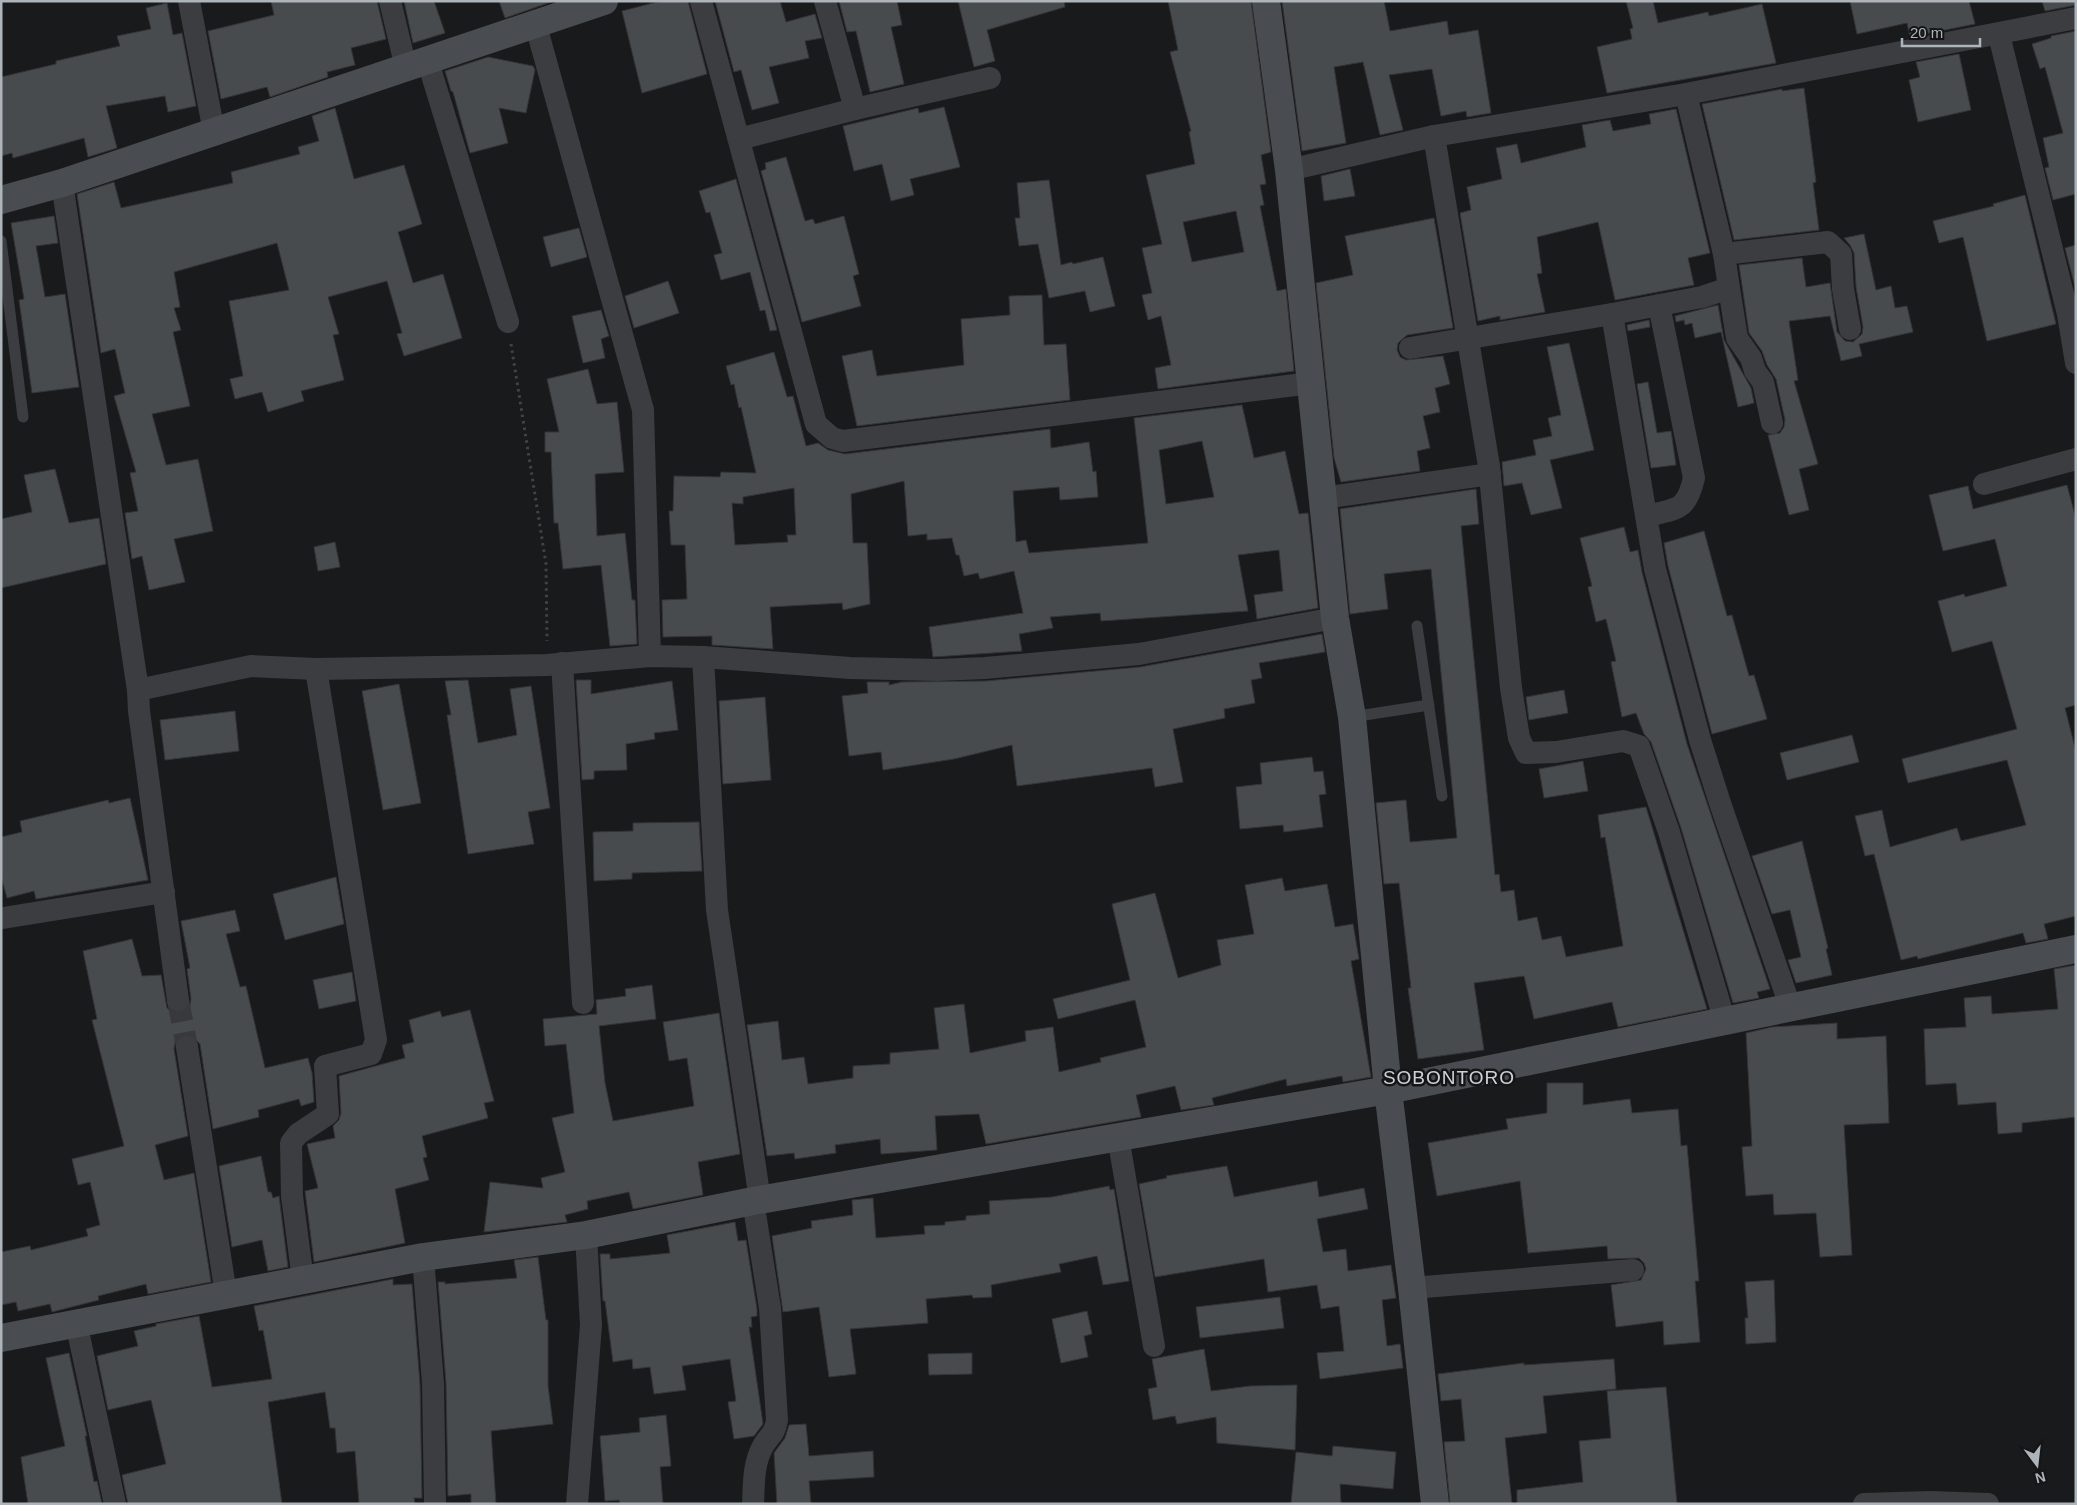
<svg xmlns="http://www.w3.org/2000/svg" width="2077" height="1505" viewBox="0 0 2077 1505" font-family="Helvetica,sans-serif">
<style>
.building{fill:#484b4e;stroke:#343437;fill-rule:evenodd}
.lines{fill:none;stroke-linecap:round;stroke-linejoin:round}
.street-tunnel{stroke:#37393b;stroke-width:22;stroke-dasharray:22 11;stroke-linecap:butt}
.path{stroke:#414447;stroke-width:3;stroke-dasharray:2.5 4;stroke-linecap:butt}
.lane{stroke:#3b3d40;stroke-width:11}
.street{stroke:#3b3d40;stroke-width:22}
.secondary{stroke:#494c50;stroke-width:28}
.labels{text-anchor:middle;stroke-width:5;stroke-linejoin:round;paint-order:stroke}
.quarter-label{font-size:19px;letter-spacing:1px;fill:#cdd2d6;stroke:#141516}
</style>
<rect width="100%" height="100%" fill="#191a1b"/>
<g class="building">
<polygon points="271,1 377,1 386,39 351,48 355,65 327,72 328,77 270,97 267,87 221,99 208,31 274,15"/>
<polygon points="404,1 434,1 445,33 413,43"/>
<polygon points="499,1 554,1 505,18"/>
<polygon points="661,1 688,1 707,74 642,93 622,11"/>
<polygon points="715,1 780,1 786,22 815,14 822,38 805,41 809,58 769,67 779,103 752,110 741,70 734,72"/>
<polygon points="839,1 897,1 902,25 891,27 904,84 870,92 856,31 847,32"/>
<polygon points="958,1 1064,1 1065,7 987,30 995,61 974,67"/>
<path d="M1168,1H1251L1271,152L1261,155L1266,184L1260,185L1264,205L1260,206L1277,291L1286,289L1294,371L1158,389L1155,368L1171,365L1161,316L1148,320L1142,295L1152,293L1142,248L1162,244L1146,175L1195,164L1189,132L1191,131L1170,52L1178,50ZM1236,211L1244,252L1192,262L1183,222Z"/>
<polygon points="1282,1 1384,1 1390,31 1447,21 1449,35 1478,30 1491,113 1467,117 1466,111 1441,116 1432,69 1389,75 1403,130 1380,135 1363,62 1334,67 1346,143 1302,151"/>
<polygon points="1626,1 1653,1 1658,23 1708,12 1709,16 1762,4 1776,63 1607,93 1597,47 1632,39 1630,29 1633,28"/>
<polygon points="1850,1 1969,1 1975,24 1910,37 1907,23 1857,34"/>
<polygon points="2042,1 2076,1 2076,5 2045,11"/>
<polygon points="167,3 173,35 182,33 196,106 168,112 165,96 106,106 117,148 88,157 84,138 13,158 12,153 1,156 1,77 56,64 56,61 120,46 117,36 151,29 146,8"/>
<polygon points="2076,31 2076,194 2053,200 2045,168 2049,167 2043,138 2063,133 2045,67 2040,69 2032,44 2051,38 2051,36"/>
<polygon points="1959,54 1971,110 1918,122 1909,80 1920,77 1916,62"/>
<polygon points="488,57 533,66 535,70 526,113 499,108 508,143 470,153 453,92 451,91 445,71"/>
<polygon points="1804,88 1816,182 1813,183 1819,230 1734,240 1702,104 1782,89 1782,91"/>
<polygon points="944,107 960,167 910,179 914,195 891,201 882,164 854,171 843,126 918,108 919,113"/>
<polygon points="335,108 354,179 404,165 422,224 398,232 413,283 443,274 462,338 404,356 397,334 402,333 387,281 328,297 339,334 333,335 344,380 301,391 304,401 268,412 262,392 235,399 230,379 243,376 229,301 289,290 277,243 174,272 180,307 174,308 181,330 173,332 190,406 152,414 166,465 198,459 213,531 174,539 185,582 149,590 142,556 132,559 125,513 138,511 130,473 136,472 114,396 125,393 115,349 101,353 77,194 114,182 121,208 233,183 231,172 300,154 298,147 319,141 312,116"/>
<polygon points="1676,109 1710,253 1688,258 1694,285 1615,300 1598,222 1537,237 1542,273 1537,274 1545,312 1500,320 1500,316 1478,321 1460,213 1471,210 1467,187 1502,179 1496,148 1517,144 1521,163 1586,147 1582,125 1610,120 1613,131 1651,124 1649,114"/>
<polygon points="786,157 805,221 813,219 815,224 844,216 859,274 853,276 861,306 802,322 761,171 766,169 765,163"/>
<polygon points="1350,169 1355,196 1324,201 1321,176"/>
<polygon points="736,179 777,330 770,331 765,310 760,311 750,272 721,280 714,255 722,253 710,212 706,213 699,191"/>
<polygon points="1049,180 1061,265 1072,262 1073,264 1103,257 1115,306 1090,312 1085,291 1049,298 1038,244 1019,246 1015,218 1020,218 1017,183"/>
<polygon points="2025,195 2056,324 1987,341 1963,237 1939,243 1933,221 1994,206 1993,204"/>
<polygon points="54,216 58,243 36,246 45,297 65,294 79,387 32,393 19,300 24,299 11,223"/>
<polygon points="1434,218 1453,328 1407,335 1398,343 1397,350 1400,357 1406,360 1443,356 1450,384 1435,388 1440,412 1423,416 1430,448 1417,451 1420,471 1341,482 1334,458 1316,283 1353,275 1345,236"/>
<polygon points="579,228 587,257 551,267 543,237"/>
<polygon points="1864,234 1876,290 1891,286 1895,308 1907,306 1913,332 1859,344 1862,356 1841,361 1830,316 1789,321 1798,380 1794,381 1818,464 1799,469 1809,510 1789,515 1768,435 1780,433 1784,427 1785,420 1776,379 1767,365 1762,351 1749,333 1739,265 1802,258 1806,287 1830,283 1837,332 1845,341 1853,342 1862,334 1863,327 1856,287 1854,253 1850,245 1844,238"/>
<polygon points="2076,245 2076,291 2065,248"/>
<polygon points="668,281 679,313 634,328 625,296"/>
<polygon points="1042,295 1044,345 1066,344 1070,400 857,426 842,356 872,350 877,376 964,365 961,319 1010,315 1009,296"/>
<polygon points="1718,305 1724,340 1751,388 1754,403 1738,407 1721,332 1695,338 1692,323 1685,325 1684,320 1676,322 1675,316"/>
<polygon points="601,310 609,336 601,339 605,358 583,363 572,316"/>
<polygon points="1649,320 1650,327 1628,331 1627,325"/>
<polygon points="1569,343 1594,450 1550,460 1562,508 1531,515 1522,483 1504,486 1502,462 1536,455 1533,440 1552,436 1548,418 1561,415 1547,347"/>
<path d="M774,352L787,397L793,396L806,446L818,443L828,450L845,454L1050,429L1051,448L1089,442L1093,472L1096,471L1098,497L1060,500L1059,487L1013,491L1016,542L1026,540L1029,553L1148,543L1134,418L1242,405L1254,458L1285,451L1299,514L1308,513L1318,608L1257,619L1254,595L1283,591L1279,550L1238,555L1248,611L1101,621L1100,613L1050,617L1053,628L1019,634L1022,651L933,657L929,627L1023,613L1014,571L980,579L978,573L964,576L959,555H956L952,538L927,540V534L908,536L904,481L851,494L853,543H867L870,604L843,610L842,603L770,607L773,649L712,645V636L663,637L662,600L687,599L685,545H671L669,511H673L674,476L720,477L721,472L756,473L741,407L739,408L734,384L731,385L726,366ZM1202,441L1214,497L1166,504L1159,450ZM794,488L796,535H787L788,542L735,545L732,503L743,504V497Z"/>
<polygon points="588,369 597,404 617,402 624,472 595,474 597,536 625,533 632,600 635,600 637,644 610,646 601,565 563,569 558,523 554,523 551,452 545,452 545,432 559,432 547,379"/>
<polygon points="1648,382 1657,433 1671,431 1676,465 1651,468 1637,384"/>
<polygon points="55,469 69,523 99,518 106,564 1,588 1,519 32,512 24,475"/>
<polygon points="2067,485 2076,519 2076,705 2065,708 2076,752 2076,916 2044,924 2048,939 2026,943 2023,933 1918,959 1917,956 1901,960 1874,854 1865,856 1855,816 1882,810 1890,847 1957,828 1961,841 2026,825 2007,760 1908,783 1902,759 2017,729 1992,641 1952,652 1938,601 1964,594 1965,597 2007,586 1995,539 1943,551 1929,495 1968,486 1973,509"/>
<polygon points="1476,489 1479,524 1461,526 1495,875 1499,874 1501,892 1514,890 1518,921 1537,917 1542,940 1561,936 1566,957 1623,946 1605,837 1601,838 1598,815 1646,807 1707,1009 1618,1027 1612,1002 1534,1019 1524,976 1474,983 1484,1050 1418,1059 1408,988 1411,988 1399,883 1384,884 1376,803 1406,800 1410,842 1457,838 1431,569 1384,574 1388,609 1350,614 1340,509"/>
<polygon points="1624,527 1630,552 1638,550 1642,572 1687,744 1770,989 1757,992 1759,998 1733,1003 1681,828 1651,742 1644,734 1636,713 1622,717 1611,662 1616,661 1606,619 1596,622 1588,587 1592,586 1580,538"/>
<polygon points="1704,531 1727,616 1732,615 1749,676 1754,675 1767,719 1712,734 1668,566 1664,543"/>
<polygon points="335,542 340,567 318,571 314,547"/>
<polygon points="1322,634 1325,652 1259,663 1262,678 1251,680 1255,703 1224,709 1225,718 1173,729 1183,782 1155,787 1152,768 1017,786 1012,745 954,759 883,770 881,752 849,756 842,696 868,693 867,682 889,682 889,685 902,682 986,681 1140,667"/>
<polygon points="468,680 478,743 517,735 510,689 531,686 550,808 528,812 534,844 468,854 447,715 451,715 445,681"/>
<polygon points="576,680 591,680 591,694 672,681 678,730 654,733 655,739 626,744 627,770 594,771 594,779 582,780"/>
<polygon points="399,684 421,803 383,810 362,691"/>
<polygon points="1564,690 1568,713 1529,720 1526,697"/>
<polygon points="765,697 771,780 723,784 719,701"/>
<polygon points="235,711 239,751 165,760 160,720"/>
<polygon points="1852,735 1859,762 1787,780 1780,753"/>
<polygon points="1312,757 1314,772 1323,771 1326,794 1319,795 1323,827 1284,832 1283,825 1240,829 1236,787 1262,784 1260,763"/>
<polygon points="1583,761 1588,791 1544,798 1539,769"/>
<polygon points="130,798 148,880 36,899 34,891 7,898 1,876 1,837 22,832 20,821 108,800 109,803"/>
<polygon points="699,822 702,871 632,873 632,879 594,881 593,832 633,831 633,823"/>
<polygon points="1802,841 1828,948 1826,949 1832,975 1796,983 1788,960 1801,957 1790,910 1772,914 1752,856"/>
<polygon points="336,877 344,924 285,940 273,894"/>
<polygon points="1282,878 1285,891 1327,884 1335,927 1353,924 1359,959 1351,961 1371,1077 1343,1082 1342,1076 1287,1086 1286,1079 1212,1098 1214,1105 1181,1110 1175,1086 1136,1095 1141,1117 986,1144 979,1114 935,1116 937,1150 881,1154 880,1139 835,1145 836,1153 795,1159 794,1153 767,1156 747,1025 778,1021 782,1060 804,1057 808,1084 853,1078 853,1066 890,1064 890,1053 939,1049 934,1008 964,1004 970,1053 1026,1041 1025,1031 1053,1027 1059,1072 1101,1062 1100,1058 1146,1047 1135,1000 1058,1019 1053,999 1130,980 1112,904 1155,893 1178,978 1221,965 1217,940 1254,934 1245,885"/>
<polygon points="235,910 240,931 226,934 240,987 246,986 265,1068 308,1058 312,1073 314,1102 301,1106 299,1099 258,1110 259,1117 213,1129 200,1044 191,1035 179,1037 175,1042 174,1049 188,1136 155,1145 164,1180 194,1173 211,1282 148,1294 146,1284 98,1296 99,1300 52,1312 50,1304 18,1311 16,1302 1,1305 1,1252 30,1246 31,1250 88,1236 86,1229 100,1225 90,1182 78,1185 72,1159 124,1146 92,1020 97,1019 83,951 132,939 142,976 161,975 167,1008 173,1012 180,1013 190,1005 191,999 187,969 190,968 181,921"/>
<polygon points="2076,965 2076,1117 2022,1123 2022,1132 1998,1134 1996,1102 1958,1105 1956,1083 1926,1085 1924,1029 1966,1027 1964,998 1991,996 1992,1014 2058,1009 2054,969"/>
<polygon points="352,972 356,1001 319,1009 313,980"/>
<polygon points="652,985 656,1019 599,1026 605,1083 613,1121 694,1106 687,1058 669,1061 663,1022 719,1013 740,1154 698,1162 703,1195 633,1209 629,1192 587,1201 588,1209 565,1215 567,1222 484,1232 490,1182 543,1188 541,1178 565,1172 552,1118 574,1113 566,1044 545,1046 543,1019 597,1014 596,1000 626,996 625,989"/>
<polygon points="470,1010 494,1101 484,1103 488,1118 422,1136 427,1157 423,1158 429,1180 395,1189 405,1243 314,1262 305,1191 318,1188 307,1144 335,1138 333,1126 339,1120 341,1113 339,1076 405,1058 402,1045 414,1042 409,1020 440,1011 442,1017"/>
<polygon points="1837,1023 1837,1039 1886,1036 1889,1123 1844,1125 1852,1255 1820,1257 1816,1213 1774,1215 1773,1194 1746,1196 1742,1147 1752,1146 1746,1033 1772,1027"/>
<polygon points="1547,1083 1583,1083 1583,1105 1630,1099 1632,1113 1678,1109 1681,1146 1687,1145 1699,1281 1695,1281 1700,1342 1664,1345 1663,1321 1616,1327 1611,1285 1641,1280 1646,1269 1644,1263 1639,1258 1608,1259 1607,1246 1528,1253 1520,1181 1437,1196 1428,1143 1508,1129 1506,1119 1547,1113"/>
<polygon points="261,1156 268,1192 271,1192 273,1198 279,1196 288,1267 268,1271 262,1240 232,1247 219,1166"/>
<polygon points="1227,1166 1234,1197 1317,1181 1319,1197 1364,1188 1368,1209 1317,1219 1323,1252 1346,1249 1348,1271 1391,1265 1396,1298 1382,1300 1387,1346 1400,1344 1403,1368 1320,1379 1317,1353 1344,1351 1339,1306 1321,1309 1317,1285 1268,1292 1264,1259 1155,1277 1139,1184 1167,1178 1166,1176"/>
<polygon points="1109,1186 1110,1190 1114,1189 1129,1281 1103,1285 1097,1256 1059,1264 1061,1272 991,1285 992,1297 973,1298 972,1295 926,1299 928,1323 850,1329 856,1374 829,1377 819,1307 783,1312 772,1236 812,1228 811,1221 853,1215 852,1200 873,1198 876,1238 925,1234 924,1226 945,1225 945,1222 966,1220 966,1216 990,1214 989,1201 1052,1197"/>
<polygon points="735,1222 738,1241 746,1240 757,1309 757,1316 751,1317 752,1327 749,1327 763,1424 754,1436 734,1439 728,1402 736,1401 730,1359 682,1366 686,1390 654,1394 650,1367 633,1369 632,1359 613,1362 605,1301 603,1301 600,1254 610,1254 610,1259 670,1253 667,1235"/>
<polygon points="538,1257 546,1320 548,1320 548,1386 553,1424 491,1431 496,1504 471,1504 471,1494 448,1496 446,1383 438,1282 445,1282 445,1284 517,1278 514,1260"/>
<polygon points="393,1279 393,1285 412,1284 420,1384 422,1498 414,1498 415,1504 359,1504 355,1451 337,1453 335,1428 330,1428 325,1392 268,1402 282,1504 128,1504 122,1475 166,1464 151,1400 108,1410 97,1356 138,1346 134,1331 156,1326 156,1324 199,1316 212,1387 272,1379 263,1330 259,1331 254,1306"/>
<polygon points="1774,1280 1776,1342 1746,1344 1745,1318 1748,1318 1745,1282"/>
<polygon points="1280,1297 1284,1328 1200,1338 1196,1307"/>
<polygon points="1087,1311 1092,1334 1084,1336 1088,1357 1061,1363 1052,1319"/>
<polygon points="1204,1349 1211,1391 1250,1386 1297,1385 1295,1450 1217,1443 1216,1417 1177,1424 1175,1416 1153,1420 1148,1389 1157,1387 1152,1359"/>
<polygon points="69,1353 87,1436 85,1436 94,1482 97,1481 102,1504 28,1504 21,1457 65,1446 46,1358"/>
<polygon points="972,1353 972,1374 929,1375 928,1354"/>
<polygon points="1614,1359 1616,1389 1543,1396 1547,1433 1505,1438 1512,1504 1450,1504 1444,1442 1465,1441 1461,1399 1441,1401 1438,1374 1524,1363 1524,1365"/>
<polygon points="1666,1387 1677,1504 1517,1504 1517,1490 1583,1482 1579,1441 1611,1438 1607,1391"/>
<polygon points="666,1415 671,1466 660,1467 663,1504 620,1504 619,1500 605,1501 600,1436 640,1432 639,1418"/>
<polygon points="806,1424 809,1456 873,1451 874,1477 809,1481 811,1504 777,1504 774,1453 785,1438 789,1425"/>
<polygon points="1333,1446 1396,1452 1393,1489 1340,1484 1341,1504 1291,1504 1296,1452 1332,1456"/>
</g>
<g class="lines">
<polyline class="street-tunnel" points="178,1000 187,1047"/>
<polyline class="path" points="511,344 546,564 547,641"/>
<g class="lane">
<polyline points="1,241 23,417"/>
<polyline points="1417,626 1442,796"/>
<polyline points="1352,717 1429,705"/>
</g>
<g class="street">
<polyline points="189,1 214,132"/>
<polyline points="390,1 406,68"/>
<polyline points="701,1 816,424 832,438 843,441 1311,383"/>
<polyline points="825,1 855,109"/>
<polyline points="536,26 643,410 650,656"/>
<polyline points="1999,35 2068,314 2076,363"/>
<polyline points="428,62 508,322"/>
<polyline points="1434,136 1489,466 1511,688 1519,738 1526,753 1556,752 1623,741 1639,746 1669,832 1725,1022"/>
<polyline points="739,139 855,109 990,78"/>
<polyline points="1289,170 1434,136 1686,94 2076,18"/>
<polyline points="62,183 138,690 251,666 316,669 547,665 650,656 703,657 850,668 938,670 985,668 1139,654 1335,618"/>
<polyline points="1724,254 1828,242 1841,254 1843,289 1850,329"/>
<polyline points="1729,288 1737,338 1751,358 1755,371 1763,382 1772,423"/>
<polyline points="1612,314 1655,569 1700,740 1720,803 1791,1009"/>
<polyline points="1410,348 1612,314 1702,297 1729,288 1724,254 1686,94"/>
<polyline points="1984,484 2076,459"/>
<polyline points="1323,498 1490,474"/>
<path d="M1647,516C1677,508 1686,512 1694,478L1659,305"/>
<polyline points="703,657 717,910 760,1200"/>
<polyline points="562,663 583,1003"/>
<polyline points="138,690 139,711 178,1000"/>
<polyline points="3,918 164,892"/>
<polyline points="187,1047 226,1294"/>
<polyline points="1118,1137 1154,1346"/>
<path d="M753,1201L770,1308L777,1420C774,1436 770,1434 763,1446C753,1464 754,1484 753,1504"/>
<polyline points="423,1257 433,1383 435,1504"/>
<polyline points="303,1280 292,1196 291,1143 298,1134 328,1114 325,1066 371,1054 376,1040 316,669"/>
<polyline points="1412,1288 1633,1270"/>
<polyline points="76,1322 115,1504"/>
<polyline points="577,1504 591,1325 586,1235"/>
<polyline points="1864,1504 1930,1502 1988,1504"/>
</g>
<g class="secondary">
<polyline points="1266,1 1289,170 1335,618 1352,717 1388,1090 1412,1288 1435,1504"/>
<polyline points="1,200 62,183 604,1"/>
<polyline points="1,1338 423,1257 586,1235 753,1201 1388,1090 2076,949"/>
</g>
</g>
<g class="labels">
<g class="quarter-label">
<text x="1449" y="1084">SOBONTORO</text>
</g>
</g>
<rect width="2077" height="1505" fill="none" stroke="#adb4ba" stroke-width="5"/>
<g transform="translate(2037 1465) rotate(165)" stroke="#141516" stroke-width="4" paint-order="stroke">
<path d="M0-4L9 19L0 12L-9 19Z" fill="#adb4ba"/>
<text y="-8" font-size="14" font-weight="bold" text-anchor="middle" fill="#adb4ba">N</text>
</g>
<path d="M1902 38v8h78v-8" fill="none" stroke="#adb4ba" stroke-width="2.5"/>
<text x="1910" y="38" font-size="15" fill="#adb4ba" stroke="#141516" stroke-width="4" paint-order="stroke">20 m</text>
</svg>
